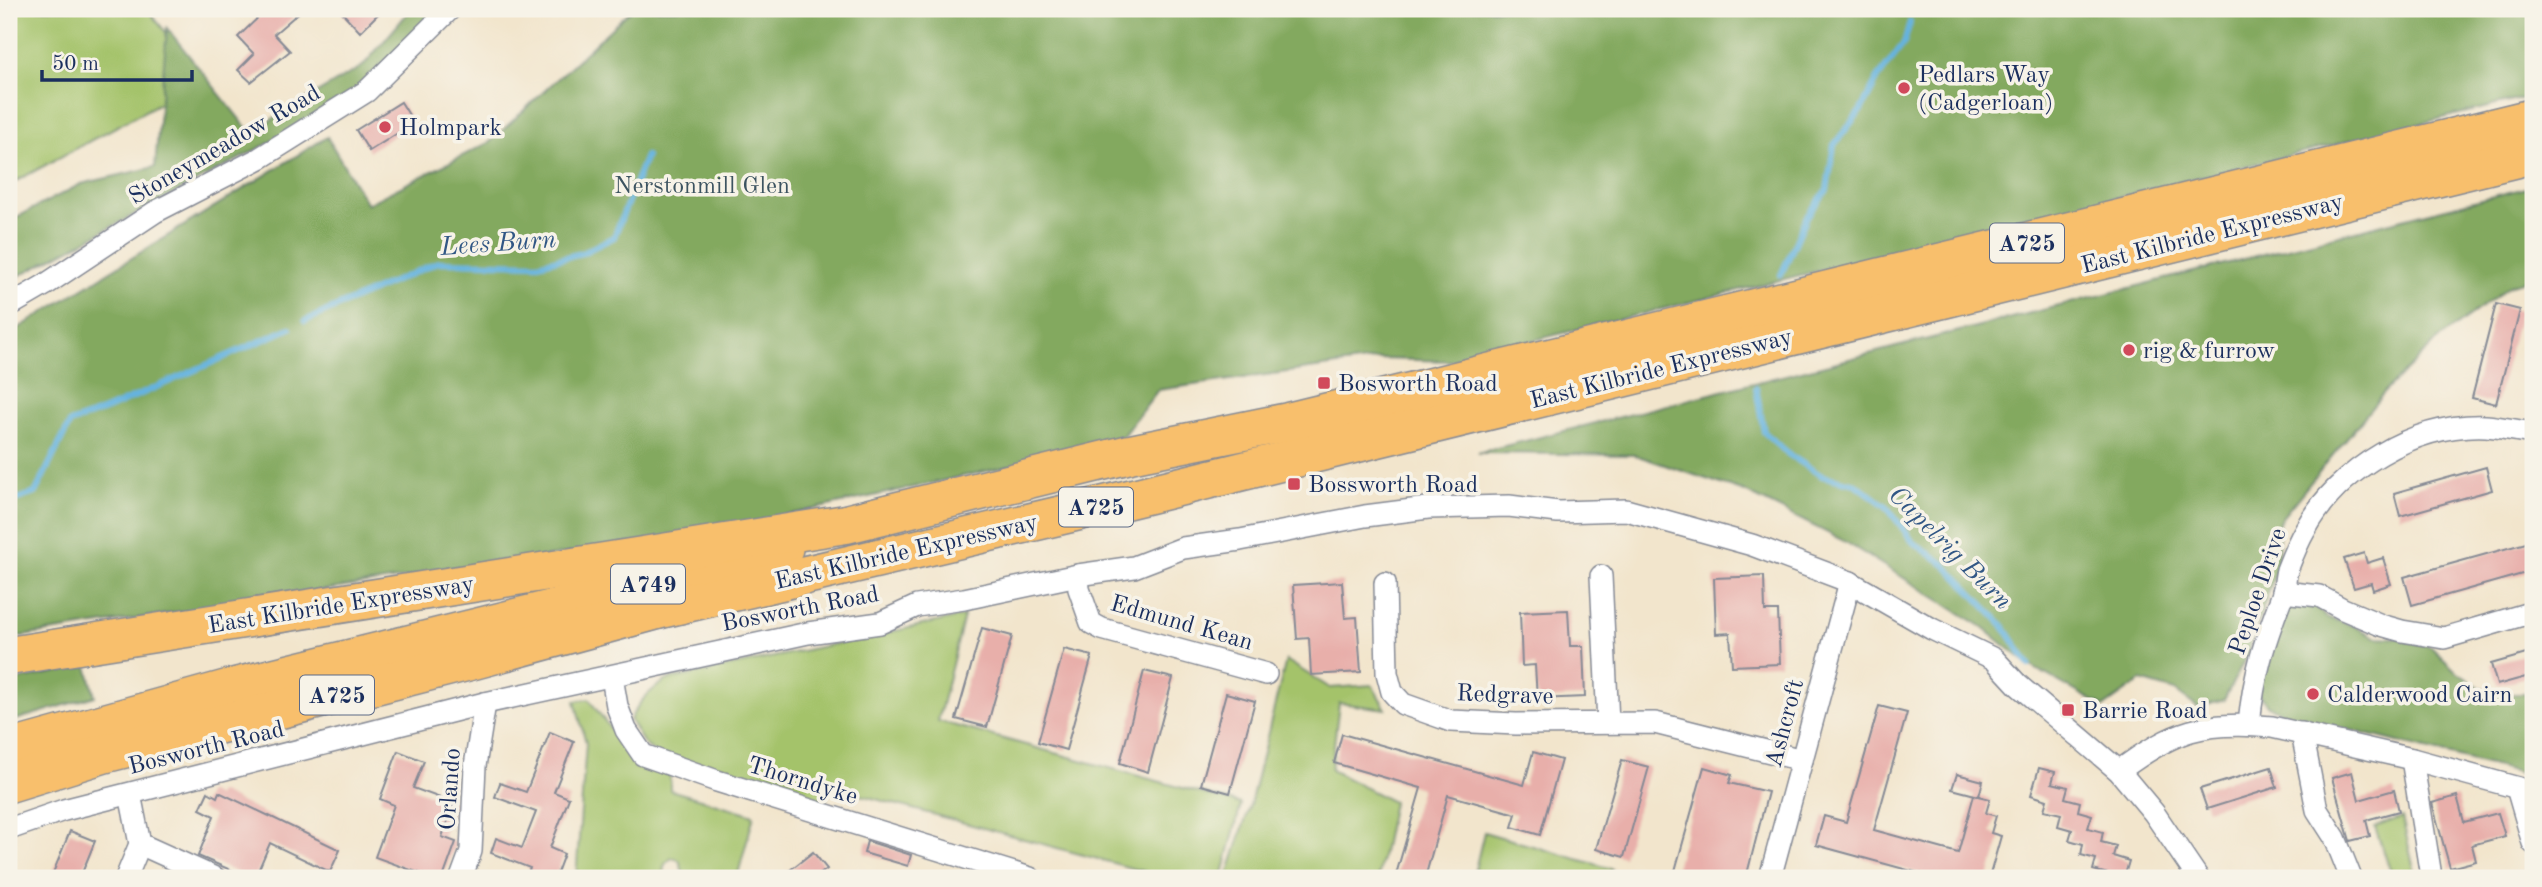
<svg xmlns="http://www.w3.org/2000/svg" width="2542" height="887" viewBox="0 0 2542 887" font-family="'Old Standard TT',serif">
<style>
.green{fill:#a4c36b;stroke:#607964;stroke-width:2}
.forest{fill:#83a95f;stroke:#4f6c5e;stroke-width:2}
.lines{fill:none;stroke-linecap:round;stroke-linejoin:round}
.stream{stroke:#65b3df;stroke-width:6}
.building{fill:#e8afaa}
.street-casing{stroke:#868a95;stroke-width:24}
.primary-casing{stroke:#868a95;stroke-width:36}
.highway-casing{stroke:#868a95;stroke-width:41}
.street{stroke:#fff;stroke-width:21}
.primary{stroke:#f8bf6c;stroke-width:33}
.highway{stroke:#f8bf6c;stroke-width:38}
.poi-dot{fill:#d1495b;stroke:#f7f3e8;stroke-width:2.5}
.labels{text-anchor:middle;stroke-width:7;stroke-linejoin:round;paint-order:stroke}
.shield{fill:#f7f3e8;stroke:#5d6a87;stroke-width:2}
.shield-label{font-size:23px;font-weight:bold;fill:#1b2f5e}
.poi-label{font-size:24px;fill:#1b2f5e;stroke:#f7f3e8;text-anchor:start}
.street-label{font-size:24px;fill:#1b2f5e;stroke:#f7f3e8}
.park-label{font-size:24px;fill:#3d5461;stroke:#f7f3e8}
.water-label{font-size:26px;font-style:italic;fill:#315785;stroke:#f7f3e8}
</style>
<rect width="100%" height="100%" fill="#f7f3e8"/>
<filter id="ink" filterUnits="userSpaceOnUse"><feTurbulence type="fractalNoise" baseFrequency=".0143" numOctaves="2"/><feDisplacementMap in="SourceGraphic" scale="14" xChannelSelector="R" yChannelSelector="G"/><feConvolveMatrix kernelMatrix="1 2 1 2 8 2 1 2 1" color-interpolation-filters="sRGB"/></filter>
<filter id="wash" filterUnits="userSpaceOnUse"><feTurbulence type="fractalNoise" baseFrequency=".00686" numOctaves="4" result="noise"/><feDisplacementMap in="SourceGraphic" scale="28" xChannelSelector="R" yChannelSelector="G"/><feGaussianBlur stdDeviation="1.57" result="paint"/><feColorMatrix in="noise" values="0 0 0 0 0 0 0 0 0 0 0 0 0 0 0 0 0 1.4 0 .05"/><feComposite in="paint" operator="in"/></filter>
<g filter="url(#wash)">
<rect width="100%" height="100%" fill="#f2e5cc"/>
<g class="green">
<polygon points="9,9 147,9 204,79 9,185"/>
<path d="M964,616L938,721L1241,804L1222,878H1146V872L831,787L825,802L660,756L644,744L630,720C639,701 649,691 667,680Z"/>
<polygon points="1286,660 1330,688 1372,685 1386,709 1339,703 1331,770 1393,802 1378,878 1227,878 1250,805"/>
<path d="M589,699C616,738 627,752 670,776V790L754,815L737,878H685L679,860L672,858C663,864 662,868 665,878H576L586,743L575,701Z"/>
<polygon points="2402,817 2416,878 2393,878 2375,827"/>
<polygon points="1484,832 1612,869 1609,878 1473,878"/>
</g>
<g class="forest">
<polygon points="411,9 441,9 385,71 290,132 9,281 9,221 81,184 155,167 167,28 250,132 363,66"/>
<polygon points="632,9 2533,9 2533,96 1449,361 1381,359 1158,390 1118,442 715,531 9,638 9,334 327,137 367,204 490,142"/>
<polygon points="2533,186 2533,278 2511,285 2440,338 2386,390 2279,521 2278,565 2246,657 2224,700 2198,708 2175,691 2141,681 2104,707 2029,665 1981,626 1844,541 1745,492 1635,455 1477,453"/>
<polygon points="2286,597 2313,605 2326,617 2354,626 2375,637 2398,638 2431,647 2458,673 2481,688 2507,694 2533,694 2533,776 2342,728 2301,721 2268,706 2252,687"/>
<polygon points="87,666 95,696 9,722 9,679 18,680"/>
</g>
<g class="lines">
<g class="stream">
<polyline points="1781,275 1807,216 1827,190 1834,145 1861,110 1878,78 1904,43 1910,22"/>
<polyline points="305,321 438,262 538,264 582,253 614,237 646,156"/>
<polyline points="1756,388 1764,432 1788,454 1822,476 1856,484 1886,506 1913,542 1943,563 2003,625 2029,665"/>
<polyline points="9,502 35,493 70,423 105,410 290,328"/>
</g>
</g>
<g id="blocks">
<g class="building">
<polygon points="267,9 303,9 274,34 290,51 251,82 238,70 254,54 238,37"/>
<polygon points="339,9 383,9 360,32"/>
<polygon points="401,102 414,123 369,151 356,130"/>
<polygon points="2496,304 2520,310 2496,404 2472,398"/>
<polygon points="2486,467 2492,490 2400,516 2394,493"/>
<polygon points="2533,541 2533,571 2412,605 2404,577"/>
<polygon points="2364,553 2367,563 2383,558 2391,584 2373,590 2371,583 2354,588 2344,559"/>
<polygon points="1764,576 1765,611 1778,611 1780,664 1732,666 1730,633 1716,634 1714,578"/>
<polygon points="1342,582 1345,618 1357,617 1361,672 1311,675 1309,638 1297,639 1293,585"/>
<polygon points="1568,610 1570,646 1583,646 1585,697 1537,699 1535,665 1522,666 1520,612"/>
<polygon points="982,628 1012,636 987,727 956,719"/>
<polygon points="1064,649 1092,656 1066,750 1038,742"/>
<polygon points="2533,652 2533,675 2497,685 2491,664"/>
<polygon points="1144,671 1173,678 1148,772 1120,763"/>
<polygon points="1226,693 1255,701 1230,793 1201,785"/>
<polygon points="1879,706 1907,713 1874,830 1958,853 1974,795 1990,799 1986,813 1996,816 1991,833 2001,836 1989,878 1937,878 1816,845 1824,816 1846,822"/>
<polygon points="550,732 574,742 554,792 569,798 550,848 564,854 555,878 526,878 530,868 491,853 496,838 522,848 536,812 495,797 500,783 526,792"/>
<polygon points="1342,734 1524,785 1533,752 1561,760 1540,835 1512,827 1516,814 1448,795 1425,878 1395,878 1421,788 1334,763"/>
<polygon points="398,751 424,761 413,788 454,803 442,837 456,842 443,878 424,878 425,875 375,857 394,805 380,799"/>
<polygon points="1622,760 1649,767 1624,857 1596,849"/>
<polygon points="1704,767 1732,775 1729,783 1768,792 1746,878 1673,878"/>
<polygon points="2271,767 2277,787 2207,809 2200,789"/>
<polygon points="2039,768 2055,772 2052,783 2068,787 2065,798 2080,802 2078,811 2092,815 2088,828 2103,832 2101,842 2116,846 2113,856 2129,861 2124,878 2107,878 2108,874 2093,870 2096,859 2081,855 2083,844 2069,840 2072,830 2058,826 2061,814 2044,810 2047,800 2031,795"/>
<polygon points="2352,772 2359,800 2394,790 2399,811 2366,820 2370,836 2350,841 2332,778"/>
<polygon points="1957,774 1983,781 1979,796 1952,789"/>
<polygon points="208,792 217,797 219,792 340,850 330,872 270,843 255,878 238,878 240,874 198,856 214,816 200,809"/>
<polygon points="2457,796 2464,822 2498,813 2505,836 2472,845 2476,861 2450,868 2432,803"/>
<polygon points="70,831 95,841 80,878 51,878"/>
<polygon points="867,841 911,855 908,866 864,853"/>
<polygon points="813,852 827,869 815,878 780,878"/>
</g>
</g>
</g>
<g filter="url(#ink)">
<use href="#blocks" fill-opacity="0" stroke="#868a95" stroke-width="2"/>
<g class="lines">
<g class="street-casing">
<g id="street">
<polyline points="9,306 45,285 155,212 260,158 367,91 450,9"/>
<polyline points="1078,575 1079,589 1091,623 1102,629 1266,674"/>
<polyline points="1601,576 1608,723"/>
<polyline points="1385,583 1387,673 1392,692 1403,704 1451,721 1516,724 1655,723 1802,760"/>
<polyline points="2283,592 2319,596 2343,609 2381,625 2402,631 2444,638 2533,612"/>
<polyline points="612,677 617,706 626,730 643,755 717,781 1030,878"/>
<path d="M2249,724C2254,673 2264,643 2282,596C2285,587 2285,578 2287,570C2292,557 2298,542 2305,530C2338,469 2415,423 2486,426C2501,427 2518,431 2533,433"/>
<polyline points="2302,733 2317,810 2335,838 2351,878"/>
<polyline points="2412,759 2430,870"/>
<path d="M2119,771C2174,730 2204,720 2272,727L2412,759L2533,792"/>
<polyline points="2517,788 2533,843"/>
<polyline points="9,829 64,810 485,703 808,633 880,623 917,606 964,599 1078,575 1134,567 1183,548 1240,540 1365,516 1428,508 1509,506 1558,512 1626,510 1752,545 1850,582 1932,629 1994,659 2018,685 2119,771 2154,813 2198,878"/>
<polyline points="140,844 215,878"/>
<polyline points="126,878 140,844 130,794"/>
<polyline points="461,878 471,851 475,766 485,703"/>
<polyline points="1770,878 1850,582"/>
</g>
</g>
<g class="primary-casing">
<polyline id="primary" points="9,747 229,686 786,549"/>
</g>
<g class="highway-casing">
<g id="highway">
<polyline points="9,656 846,524 1130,454 1288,422 2533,118"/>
<polyline points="9,783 103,754 474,660 665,608 1109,504 2533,154"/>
</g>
</g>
<use href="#street" class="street"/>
<use href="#primary" class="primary"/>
<use href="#highway" class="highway"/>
</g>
</g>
<g class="poi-dot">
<circle cx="1904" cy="88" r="7"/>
<circle cx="385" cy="127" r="7"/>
<circle cx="2129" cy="350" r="7"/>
<rect x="1317" y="376" width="14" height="14" rx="3.5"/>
<rect x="1287" y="477" width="14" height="14" rx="3.5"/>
<circle cx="2313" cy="694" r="7"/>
<rect x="2061" y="703" width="14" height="14" rx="3.5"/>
</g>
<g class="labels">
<g class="shield">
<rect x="1990" y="223.5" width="74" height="39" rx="5"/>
<rect x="1059" y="487.5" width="74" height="39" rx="5"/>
<rect x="611" y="564.5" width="74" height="39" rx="5"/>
<rect x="300" y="675.5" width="74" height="39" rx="5"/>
</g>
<g class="shield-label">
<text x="2027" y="251">A725</text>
<text x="1096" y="515">A725</text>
<text x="648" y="592">A749</text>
<text x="337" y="703">A725</text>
</g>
<g class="poi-label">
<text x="1918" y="82">Pedlars Way<tspan x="1918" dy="28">(Cadgerloan)</tspan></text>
<text x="399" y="135">Holmpark</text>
<text x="2143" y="358">rig &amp; furrow</text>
<text x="1338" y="391">Bosworth Road</text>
<text x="1308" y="492">Bossworth Road</text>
<text x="2327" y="702">Calderwood Cairn</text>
<text x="2082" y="718">Barrie Road</text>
</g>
<g class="street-label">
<text transform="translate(224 144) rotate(-30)" y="8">Stoneymeadow Road</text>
<text transform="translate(2212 233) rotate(-14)" y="8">East Kilbride Expressway</text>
<text transform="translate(1661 368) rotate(-14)" y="8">East Kilbride Expressway</text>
<text transform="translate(906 551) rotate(-13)" y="8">East Kilbride Expressway</text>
<text transform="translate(2257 591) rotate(-71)" y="8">Peploe Drive</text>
<text transform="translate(341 604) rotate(-9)" y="8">East Kilbride Expressway</text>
<text transform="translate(800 608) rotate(-11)" y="8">Bosworth Road</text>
<text transform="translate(1182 622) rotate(16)" y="8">Edmund Kean</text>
<text transform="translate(1505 694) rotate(2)" y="8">Redgrave</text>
<text transform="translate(1784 723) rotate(-75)" y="8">Ashcroft</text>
<text transform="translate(206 747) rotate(-14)" y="8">Bosworth Road</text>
<text transform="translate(803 780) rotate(17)" y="8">Thorndyke</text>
<text transform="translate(449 789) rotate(-86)" y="8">Orlando</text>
</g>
<g class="park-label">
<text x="702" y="193">Nerstonmill Glen</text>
</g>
<g class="water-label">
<text transform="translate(498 242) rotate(-4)" y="9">Lees Burn</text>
<text transform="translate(1951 547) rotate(45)" y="9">Capelrig Burn</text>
</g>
</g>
<rect width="2542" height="887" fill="none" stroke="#f7f3e8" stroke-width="35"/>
<path d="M42 70v10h150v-10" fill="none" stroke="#1b2f5e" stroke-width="3.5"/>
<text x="52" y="70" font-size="21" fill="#1b2f5e" stroke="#f7f3e8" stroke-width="5" paint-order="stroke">50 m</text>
</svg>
